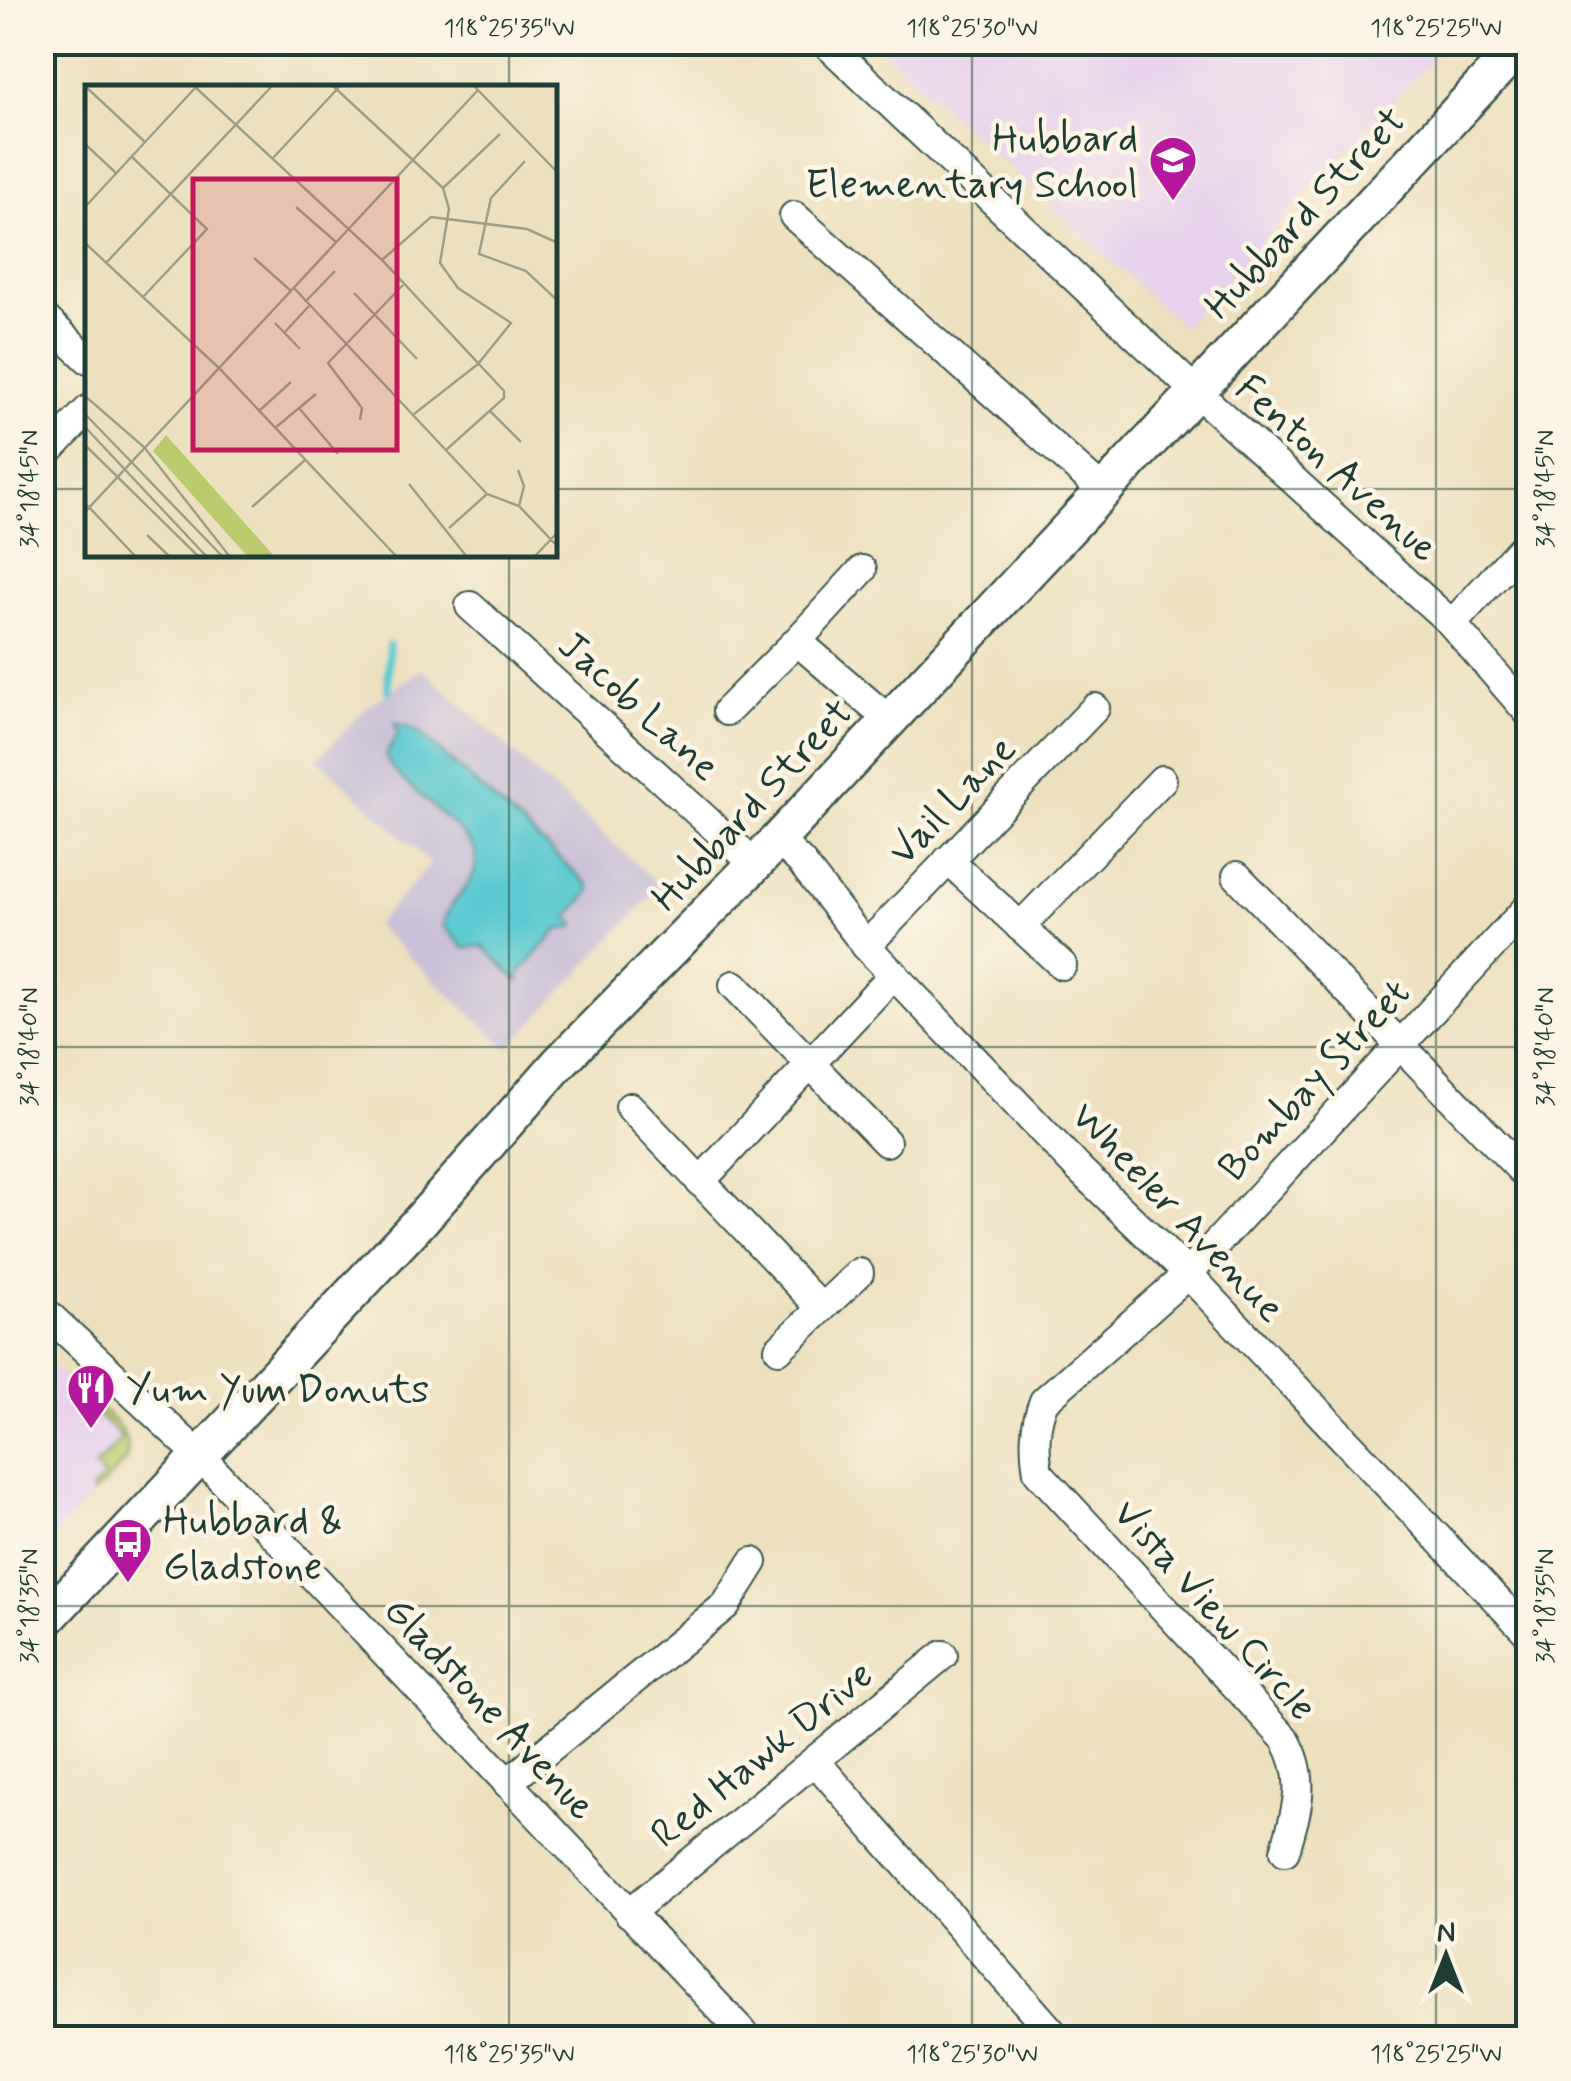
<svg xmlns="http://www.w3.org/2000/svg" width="1571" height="2081" viewBox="0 0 1571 2081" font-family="Mynerve,sans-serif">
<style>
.built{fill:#e8d2ee}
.industrial{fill:#c9bfd7}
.green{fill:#baca6d;stroke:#6c8450;stroke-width:2.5}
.water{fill:#5cc9d1;stroke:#3e8382;stroke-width:2.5}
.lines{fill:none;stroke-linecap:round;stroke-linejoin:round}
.stream{stroke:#5cc9d1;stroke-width:8}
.minor-casing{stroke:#3e5549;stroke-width:32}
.major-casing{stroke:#3e5549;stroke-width:40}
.minor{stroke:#fff;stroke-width:28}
.major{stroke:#fff;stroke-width:35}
.ticks{fill:none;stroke:#1f3d34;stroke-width:2.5;stroke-opacity:0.45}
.labels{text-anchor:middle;stroke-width:9;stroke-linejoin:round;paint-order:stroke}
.poi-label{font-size:40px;fill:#1f3d34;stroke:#fcf5e5;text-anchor:start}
.street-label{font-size:40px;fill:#1f3d34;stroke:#fcf5e5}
.inset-road{fill:none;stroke:#9b9f87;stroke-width:2.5}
.view{fill:#c2185b;fill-opacity:0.15;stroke:#c2185b;stroke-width:5}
.inset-edge{fill:none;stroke:#1f3d34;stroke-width:5}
.neatline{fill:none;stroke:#1f3d34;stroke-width:4}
.ticks-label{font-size:25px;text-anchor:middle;fill:#1f3d34}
</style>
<rect width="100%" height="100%" fill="#fcf5e5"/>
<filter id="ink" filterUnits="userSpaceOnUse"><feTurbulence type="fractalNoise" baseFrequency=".01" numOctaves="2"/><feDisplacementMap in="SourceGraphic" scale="20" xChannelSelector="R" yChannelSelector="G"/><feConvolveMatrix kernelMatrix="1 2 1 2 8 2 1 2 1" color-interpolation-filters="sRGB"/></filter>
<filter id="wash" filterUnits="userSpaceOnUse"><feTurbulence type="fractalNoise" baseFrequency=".0048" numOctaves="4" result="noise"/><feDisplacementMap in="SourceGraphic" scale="40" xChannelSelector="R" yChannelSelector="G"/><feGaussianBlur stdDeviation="2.25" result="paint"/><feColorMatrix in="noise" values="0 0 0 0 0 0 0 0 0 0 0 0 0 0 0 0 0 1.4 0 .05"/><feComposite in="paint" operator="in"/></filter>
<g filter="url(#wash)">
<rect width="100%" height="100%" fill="#ede0be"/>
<g class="built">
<polygon points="874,43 1447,43 1183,327"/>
<polygon points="42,1357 122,1431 129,1449 122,1463 43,1549"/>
</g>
<polygon class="industrial" points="422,669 660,886 508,1049 375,925 431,864 318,759 368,706"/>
<path class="green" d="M69,1381C86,1397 141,1432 125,1460C117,1473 103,1484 92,1495L91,1490L104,1476L94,1467L122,1438L69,1388L63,1392Z"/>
<path class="water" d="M395,723L415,729L590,886L589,893L568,917L575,923L573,927L558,930L519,974V982L483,946L464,948L443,925C448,896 482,887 475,851C460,822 388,777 386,755L398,733Z"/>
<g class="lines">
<polyline class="stream" points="388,690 389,645"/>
</g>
</g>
<g filter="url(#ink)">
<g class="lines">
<g class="minor-casing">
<g id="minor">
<polyline points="825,42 1194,390 1452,624 1528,712"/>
<polyline points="794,216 1102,490"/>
<polyline points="42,316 88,359"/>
<polyline points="42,458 88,410"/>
<polyline points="470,606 755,864"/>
<polyline points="1452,624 1528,541"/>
<polyline points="797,641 862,570"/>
<polyline points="727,711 797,641 889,720"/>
<polyline points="778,840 801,862 866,946 1079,1169 1188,1274 1528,1633"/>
<polyline points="948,860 1062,965"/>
<polyline points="1237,876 1528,1177"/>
<polyline points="1020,927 1162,780"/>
<polyline points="866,946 1095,708"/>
<polyline points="734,985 886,1142"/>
<polyline points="630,1107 821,1308"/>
<polyline points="700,1182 894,974"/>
<polyline points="42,1309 199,1455 748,2038"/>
<polyline points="779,1349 859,1273"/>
<polyline points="815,1761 1057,2038"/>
<polyline points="507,1783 726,1605 753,1562"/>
<path d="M1285,1851C1297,1809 1308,1779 1285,1739L1038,1472C1034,1446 1034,1426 1044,1401L1188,1274L1528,907"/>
<polyline points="629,1913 943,1655"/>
</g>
</g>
<g class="major-casing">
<polyline id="major" points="42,1624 420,1221 559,1063 755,864 1523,42"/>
</g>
<use href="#minor" class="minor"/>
<use href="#major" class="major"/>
</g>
</g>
<path class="ticks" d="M46,42V2038M509,42V88M972,42V2038M1436,42V2038M42,489H88M555,489H1528M509,555V2038M42,1047H1528M42,1606H1528"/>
<defs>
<g id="school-pin" transform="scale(2.5)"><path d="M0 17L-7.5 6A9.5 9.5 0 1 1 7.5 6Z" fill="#b5179e" stroke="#fcf5e5"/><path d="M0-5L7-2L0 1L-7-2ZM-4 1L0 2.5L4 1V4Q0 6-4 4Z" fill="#fff"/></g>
<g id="restaurant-pin" transform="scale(2.5)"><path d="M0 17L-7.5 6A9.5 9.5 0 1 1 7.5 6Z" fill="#b5179e" stroke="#fcf5e5"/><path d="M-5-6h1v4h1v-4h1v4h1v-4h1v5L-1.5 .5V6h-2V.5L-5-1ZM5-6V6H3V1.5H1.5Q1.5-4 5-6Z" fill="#fff"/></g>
<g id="bus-pin" transform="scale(2.5)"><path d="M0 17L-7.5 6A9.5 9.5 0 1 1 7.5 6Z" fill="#b5179e" stroke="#fcf5e5"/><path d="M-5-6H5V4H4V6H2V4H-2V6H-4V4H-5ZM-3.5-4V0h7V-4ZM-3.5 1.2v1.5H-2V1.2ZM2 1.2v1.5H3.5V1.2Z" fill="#fff"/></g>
</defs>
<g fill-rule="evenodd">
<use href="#school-pin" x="1173" y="160"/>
<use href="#restaurant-pin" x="91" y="1388"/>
<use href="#bus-pin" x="128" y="1542"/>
</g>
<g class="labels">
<g class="poi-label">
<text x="1138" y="151" text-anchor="end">Hubbard<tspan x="1138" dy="46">Elementary School</tspan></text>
<text x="126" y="1402">Yum Yum Donuts</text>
<text x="163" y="1533">Hubbard &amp;<tspan x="163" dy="46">Gladstone</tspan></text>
</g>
<g class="street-label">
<text transform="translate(1304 212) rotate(-47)" y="14">Hubbard Street</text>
<text transform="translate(1338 467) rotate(42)" y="14">Fenton Avenue</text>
<text transform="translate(640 705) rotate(42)" y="14">Jacob Lane</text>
<text transform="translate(951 799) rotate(-46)" y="14">Vail Lane</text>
<text transform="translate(751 804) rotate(-47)" y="14">Hubbard Street</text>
<text transform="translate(1313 1079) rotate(-47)" y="14">Bombay Street</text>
<text transform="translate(1179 1211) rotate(46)" y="14">Wheeler Avenue</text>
<text transform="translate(1216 1609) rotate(48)" y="14">Vista View Circle</text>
<text transform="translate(491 1707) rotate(47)" y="14">Gladstone Avenue</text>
<text transform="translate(761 1753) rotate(-39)" y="14">Red Hawk Drive</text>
</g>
</g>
<g transform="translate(85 85)">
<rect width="472" height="472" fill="#ede0be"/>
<path d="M81,350L190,472H163L68,366Z" fill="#baca6d"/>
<path class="inset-road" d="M0,1L60,57M109,1L297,175L419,306V313L361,365M248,1L358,103L364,124L355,178L373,203L426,238L393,279L329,329M389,1L473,88M0,59L31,88M47,72L122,144L58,212M188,73L255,1M440,76L406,113L394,169L441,186L473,216M358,103L415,49M0,122L111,2M211,122L251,157M0,158L134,283L312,472M169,173L206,206M297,175L346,132L442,144L473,158M21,178L187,1M209,203L402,409L434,421L473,462M269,208L332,274M220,217L250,186M190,238L215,264M199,248L224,221M0,311L59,362L145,472M214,323L253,369M174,326L206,297M405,326L436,357M0,329L137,471M275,335L277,323L243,278L318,200M0,342L122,472M190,343L231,309M0,360L113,471M433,385L439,401L434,421M324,399L382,472M2,420L51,472M167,422L220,375M0,427L393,5M364,443L402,409M62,450L85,472M449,472L473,447"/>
<path class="view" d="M108,94H312V365H108Z"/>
<rect width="472" height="472" class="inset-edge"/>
</g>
<rect width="1571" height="2081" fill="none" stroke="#fcf5e5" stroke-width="110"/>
<g transform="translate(1446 1956)" stroke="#fcf5e5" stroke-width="8" paint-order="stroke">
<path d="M0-8L18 38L0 25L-18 38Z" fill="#1f3d34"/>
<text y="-15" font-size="28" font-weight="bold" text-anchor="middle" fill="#1f3d34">N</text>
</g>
<rect x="55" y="55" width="1461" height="1971" class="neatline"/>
<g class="ticks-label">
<text x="509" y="36">118°25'35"W</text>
<text x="972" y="36">118°25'30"W</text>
<text x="1436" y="36">118°25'25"W</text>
<text transform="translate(28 489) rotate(-90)" y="9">34°18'45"N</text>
<text transform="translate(1544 489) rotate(-90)" y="9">34°18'45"N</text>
<text transform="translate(28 1047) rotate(-90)" y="9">34°18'40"N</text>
<text transform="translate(1544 1047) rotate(-90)" y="9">34°18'40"N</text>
<text transform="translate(28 1606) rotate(-90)" y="9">34°18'35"N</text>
<text transform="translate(1544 1606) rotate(-90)" y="9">34°18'35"N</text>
<text x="509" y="2062">118°25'35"W</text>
<text x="972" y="2062">118°25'30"W</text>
<text x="1436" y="2062">118°25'25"W</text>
</g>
</svg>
